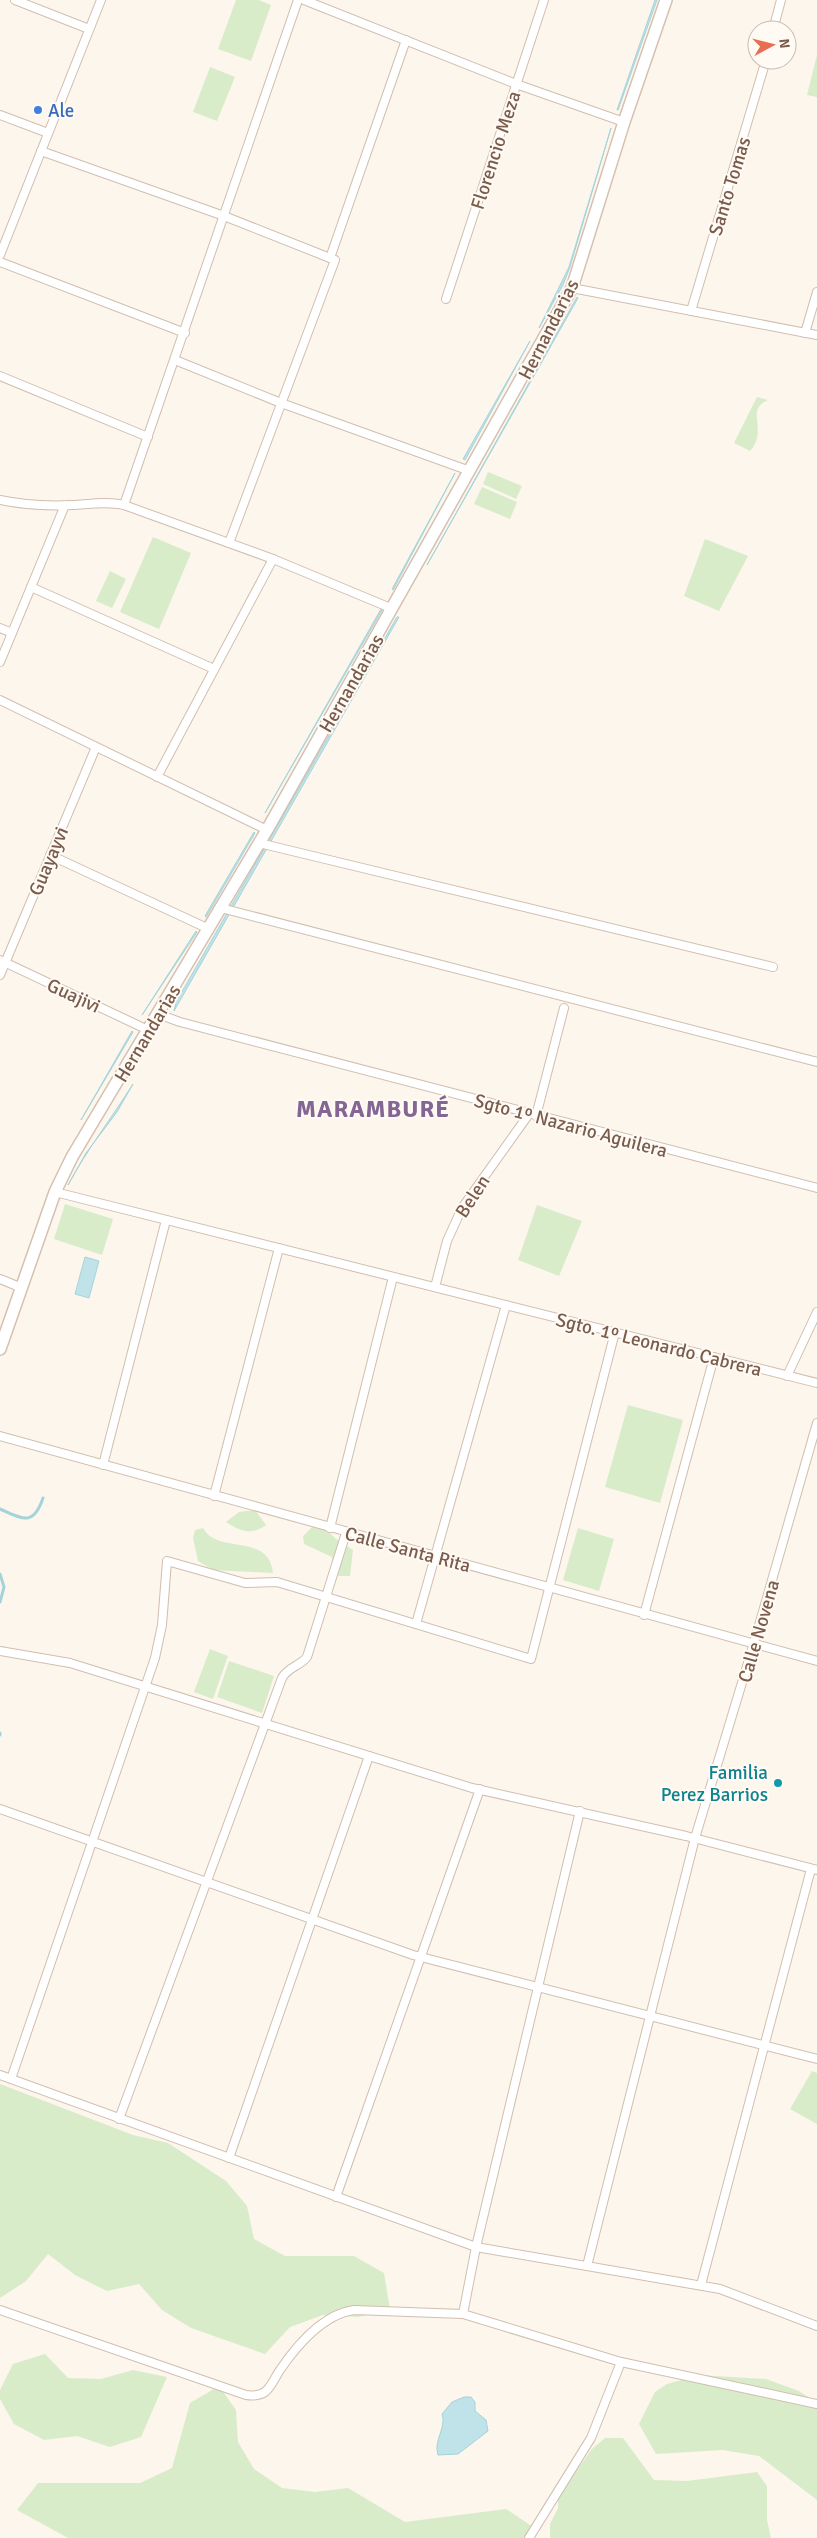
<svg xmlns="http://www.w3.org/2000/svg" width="817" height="2538" viewBox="0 0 817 2538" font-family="Signika,sans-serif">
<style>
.green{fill:#d8ecc9}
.water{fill:#bfe3e8;stroke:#a5d3da}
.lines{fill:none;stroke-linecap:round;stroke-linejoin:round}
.stream{stroke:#a5d3da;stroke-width:3}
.street-casing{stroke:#d1beb0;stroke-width:10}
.secondary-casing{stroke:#d6c0b0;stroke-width:14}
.street{stroke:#fff;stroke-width:8}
.secondary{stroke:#fff;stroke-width:11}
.shop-dot{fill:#3f7fe0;stroke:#fffaf3;stroke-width:2}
.culture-dot{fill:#0f9aa8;stroke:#fffaf3;stroke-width:2}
.labels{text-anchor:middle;stroke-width:4;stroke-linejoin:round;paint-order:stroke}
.shop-label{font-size:19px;fill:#366cbe;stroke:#fffaf3;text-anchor:start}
.street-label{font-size:19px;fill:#7a5c4d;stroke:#fffaf3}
.culture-label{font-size:19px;fill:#0d838f;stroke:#fffaf3;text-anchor:end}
.district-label{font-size:24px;font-weight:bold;letter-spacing:1px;fill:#846695;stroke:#fffaf3}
</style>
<rect width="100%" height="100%" fill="#fdf6ec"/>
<g class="green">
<polygon points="236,0 259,0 271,5 251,61 218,49"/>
<polygon points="817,55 817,97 807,95"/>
<polygon points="210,67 235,77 217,121 193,112"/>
<path d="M757,397L768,400C744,410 769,430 750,451L734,443Z"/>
<polygon points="488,472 522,486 516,499 483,484"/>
<polygon points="482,487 517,502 510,519 474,504"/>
<polygon points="153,537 191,553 159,629 120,612"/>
<polygon points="705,539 748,556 719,611 684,596"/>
<polygon points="110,571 126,579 112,608 96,601"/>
<polygon points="65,1204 113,1219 102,1255 54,1239"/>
<polygon points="537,1205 582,1221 559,1276 518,1260"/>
<polygon points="628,1405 683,1420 660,1503 605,1487"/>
<path d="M255,1510L266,1525C251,1536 240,1531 226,1522L239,1512Z"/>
<polygon points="312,1527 325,1528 336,1539 353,1550 350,1576 338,1576 333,1570 332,1557 304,1544 303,1536"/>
<path d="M203,1528C217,1555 269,1532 273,1573L213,1570L198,1561L193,1538L195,1530Z"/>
<polygon points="578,1528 614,1539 599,1591 563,1580"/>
<polygon points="210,1649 228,1656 213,1699 194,1692"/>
<polygon points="229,1661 274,1676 262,1713 217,1697"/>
<polygon points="812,2071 817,2073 817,2124 790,2109"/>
<polygon points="0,2084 133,2135 168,2143 226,2181 247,2206 254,2239 285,2256 354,2256 384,2273 390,2310 358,2317 323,2315 290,2327 265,2354 191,2328 162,2310 139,2284 107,2291 75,2275 48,2254 26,2281 0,2298"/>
<polygon points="45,2354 68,2378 101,2379 133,2370 167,2377 141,2437 110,2447 77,2436 44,2440 14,2424 0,2399 0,2390 13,2364"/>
<polygon points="699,2375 766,2379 799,2391 817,2403 817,2500 759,2456 723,2450 656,2454 639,2424 655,2392 667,2384"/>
<polygon points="219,2386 236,2410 238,2442 254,2469 282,2488 315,2492 348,2488 405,2522 506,2509 533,2527 528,2538 68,2538 17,2510 38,2483 140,2483 172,2468 190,2403"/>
<polygon points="605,2438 623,2438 654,2480 687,2481 757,2472 767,2486 767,2520 771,2538 550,2538 550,2524 558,2508 558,2497 592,2449"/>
</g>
<g class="water">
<polygon points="655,0 657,0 618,110 617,110"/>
<polygon points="611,128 570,267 563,285 539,328 569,267"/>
<polygon points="577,297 578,298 427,565"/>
<polygon points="530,341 465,460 463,459"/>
<polygon points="455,473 393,590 392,589"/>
<polygon points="381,609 382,610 265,813"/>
<polygon points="397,617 399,617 174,1011 176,1002"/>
<polygon points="254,832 255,833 206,917 205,916"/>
<polygon points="196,931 197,932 142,1015"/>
<polygon points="132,1031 133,1032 81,1120"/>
<path d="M133,1084L117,1112L86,1153L68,1185C88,1148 111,1119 133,1084Z"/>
<polygon points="85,1257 99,1261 89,1298 75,1294"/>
<path d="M464,2397H471L475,2402V2411L486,2420L488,2431L458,2454L438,2455C433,2441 447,2427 442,2414L452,2402Z"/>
</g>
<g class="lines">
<g class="stream">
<path d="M0,1509C21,1518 33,1528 43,1498"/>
<polyline points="0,1574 4,1587 0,1602"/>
<polyline points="0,1733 0,1735"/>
</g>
<g class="street-casing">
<g id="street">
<polyline points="15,0 89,29"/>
<polyline points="304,0 516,84 624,122"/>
<polyline points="773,30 781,0"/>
<polyline points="0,115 48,133"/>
<polyline points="41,151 224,216 335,260 229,543"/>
<polyline points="0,255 101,0"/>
<polyline points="330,258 406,40"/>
<polyline points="0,262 185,333"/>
<polyline points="572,288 817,335"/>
<polyline points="446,299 544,0"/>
<polyline points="691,311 766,60"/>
<polyline points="805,333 817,292"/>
<polyline points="175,360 281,403 470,471"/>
<polyline points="0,376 148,437"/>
<path d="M0,500C23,505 50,506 73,505C90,504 108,501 124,505L273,559L393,609"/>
<polyline points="124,505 298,0"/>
<polyline points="31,587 214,669"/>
<polyline points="0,628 12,633"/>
<polyline points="0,662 65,505"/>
<polyline points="0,700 267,830"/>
<polyline points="157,777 273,559"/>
<polyline points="259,843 773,967"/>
<polyline points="50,855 209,929"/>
<polyline points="221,908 817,1062"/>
<polyline points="0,960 148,1030"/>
<polyline points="0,975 96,747"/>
<polyline points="158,1014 180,1022 817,1188"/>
<polyline points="536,1116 564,1008"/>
<polyline points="55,1192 817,1383"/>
<polyline points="0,1279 22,1288"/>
<polyline points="435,1287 447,1241 462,1208 529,1114"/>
<polyline points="787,1376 817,1312"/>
<polyline points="0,1436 817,1661"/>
<polyline points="103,1465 166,1220"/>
<polyline points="214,1496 279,1248"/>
<polyline points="330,1528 393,1277"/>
<polyline points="644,1615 714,1357"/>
<polyline points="416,1624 506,1305"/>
<polyline points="0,1651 70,1663 472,1788 686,1836 817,1870"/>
<polyline points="0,1809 413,1955 817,2059"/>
<polyline points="0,2075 476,2247 720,2289 817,2326"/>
<polyline points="11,2079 155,1658 162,1625 167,1561 245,1583 277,1582 531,1659 615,1332"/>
<path d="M119,2119L282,1678C288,1667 300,1666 307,1657L346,1533"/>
<polyline points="229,2158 369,1756"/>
<polyline points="336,2197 480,1789"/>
<polyline points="587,2266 695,1838 754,1643 817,1423"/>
<polyline points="701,2285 811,1869"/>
<path d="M0,2310L246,2395C253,2396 259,2396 265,2392C272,2386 275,2377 280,2370C297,2345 324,2314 354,2310L463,2314L621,2362L817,2404"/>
<polyline points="463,2314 476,2247 580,1811"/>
<polyline points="529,2538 591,2438 621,2362"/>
</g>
</g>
<g class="secondary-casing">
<polyline id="secondary" points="0,1349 55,1192 72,1157 267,830 572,288 624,122 666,0"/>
</g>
<use href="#street" class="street"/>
<use href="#secondary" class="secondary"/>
</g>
<circle class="shop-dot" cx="38" cy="110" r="5"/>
<circle class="culture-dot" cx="778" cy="1783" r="5"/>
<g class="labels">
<g class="shop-label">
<text x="48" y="117">Ale</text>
</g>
<g class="street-label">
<text transform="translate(495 150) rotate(-72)" y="7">Florencio Meza</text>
<text transform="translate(729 186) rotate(-73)" y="7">Santo Tomas</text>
<text transform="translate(548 329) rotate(-63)" y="7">Hernandarias</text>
<text transform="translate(351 683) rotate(-60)" y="7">Hernandarias</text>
<text transform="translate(48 861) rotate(-67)" y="7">Guayayvi</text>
<text transform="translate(74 995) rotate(25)" y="7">Guajivi</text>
<text transform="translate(147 1033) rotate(-59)" y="7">Hernandarias</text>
<text transform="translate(571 1125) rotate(15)" y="7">Sgto 1º Nazario Aguilera</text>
<text transform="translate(472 1196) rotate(-57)" y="7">Belen</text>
<text transform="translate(659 1344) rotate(14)" y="7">Sgto. 1º Leonardo Cabrera</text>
<text transform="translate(408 1549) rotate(15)" y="7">Calle Santa Rita</text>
<text transform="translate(758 1631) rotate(-74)" y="7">Calle Novena</text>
</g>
<g class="culture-label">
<text x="768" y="1779">Familia<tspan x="768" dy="22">Perez Barrios</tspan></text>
</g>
<g class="district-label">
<text x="373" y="1117">MARAMBURÉ</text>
</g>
</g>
<g transform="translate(772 45) rotate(83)"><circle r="24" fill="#fffaf3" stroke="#cabbb1"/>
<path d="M0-4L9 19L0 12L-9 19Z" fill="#e76f51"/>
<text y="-8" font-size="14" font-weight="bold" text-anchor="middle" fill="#7a5c4d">N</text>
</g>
</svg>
